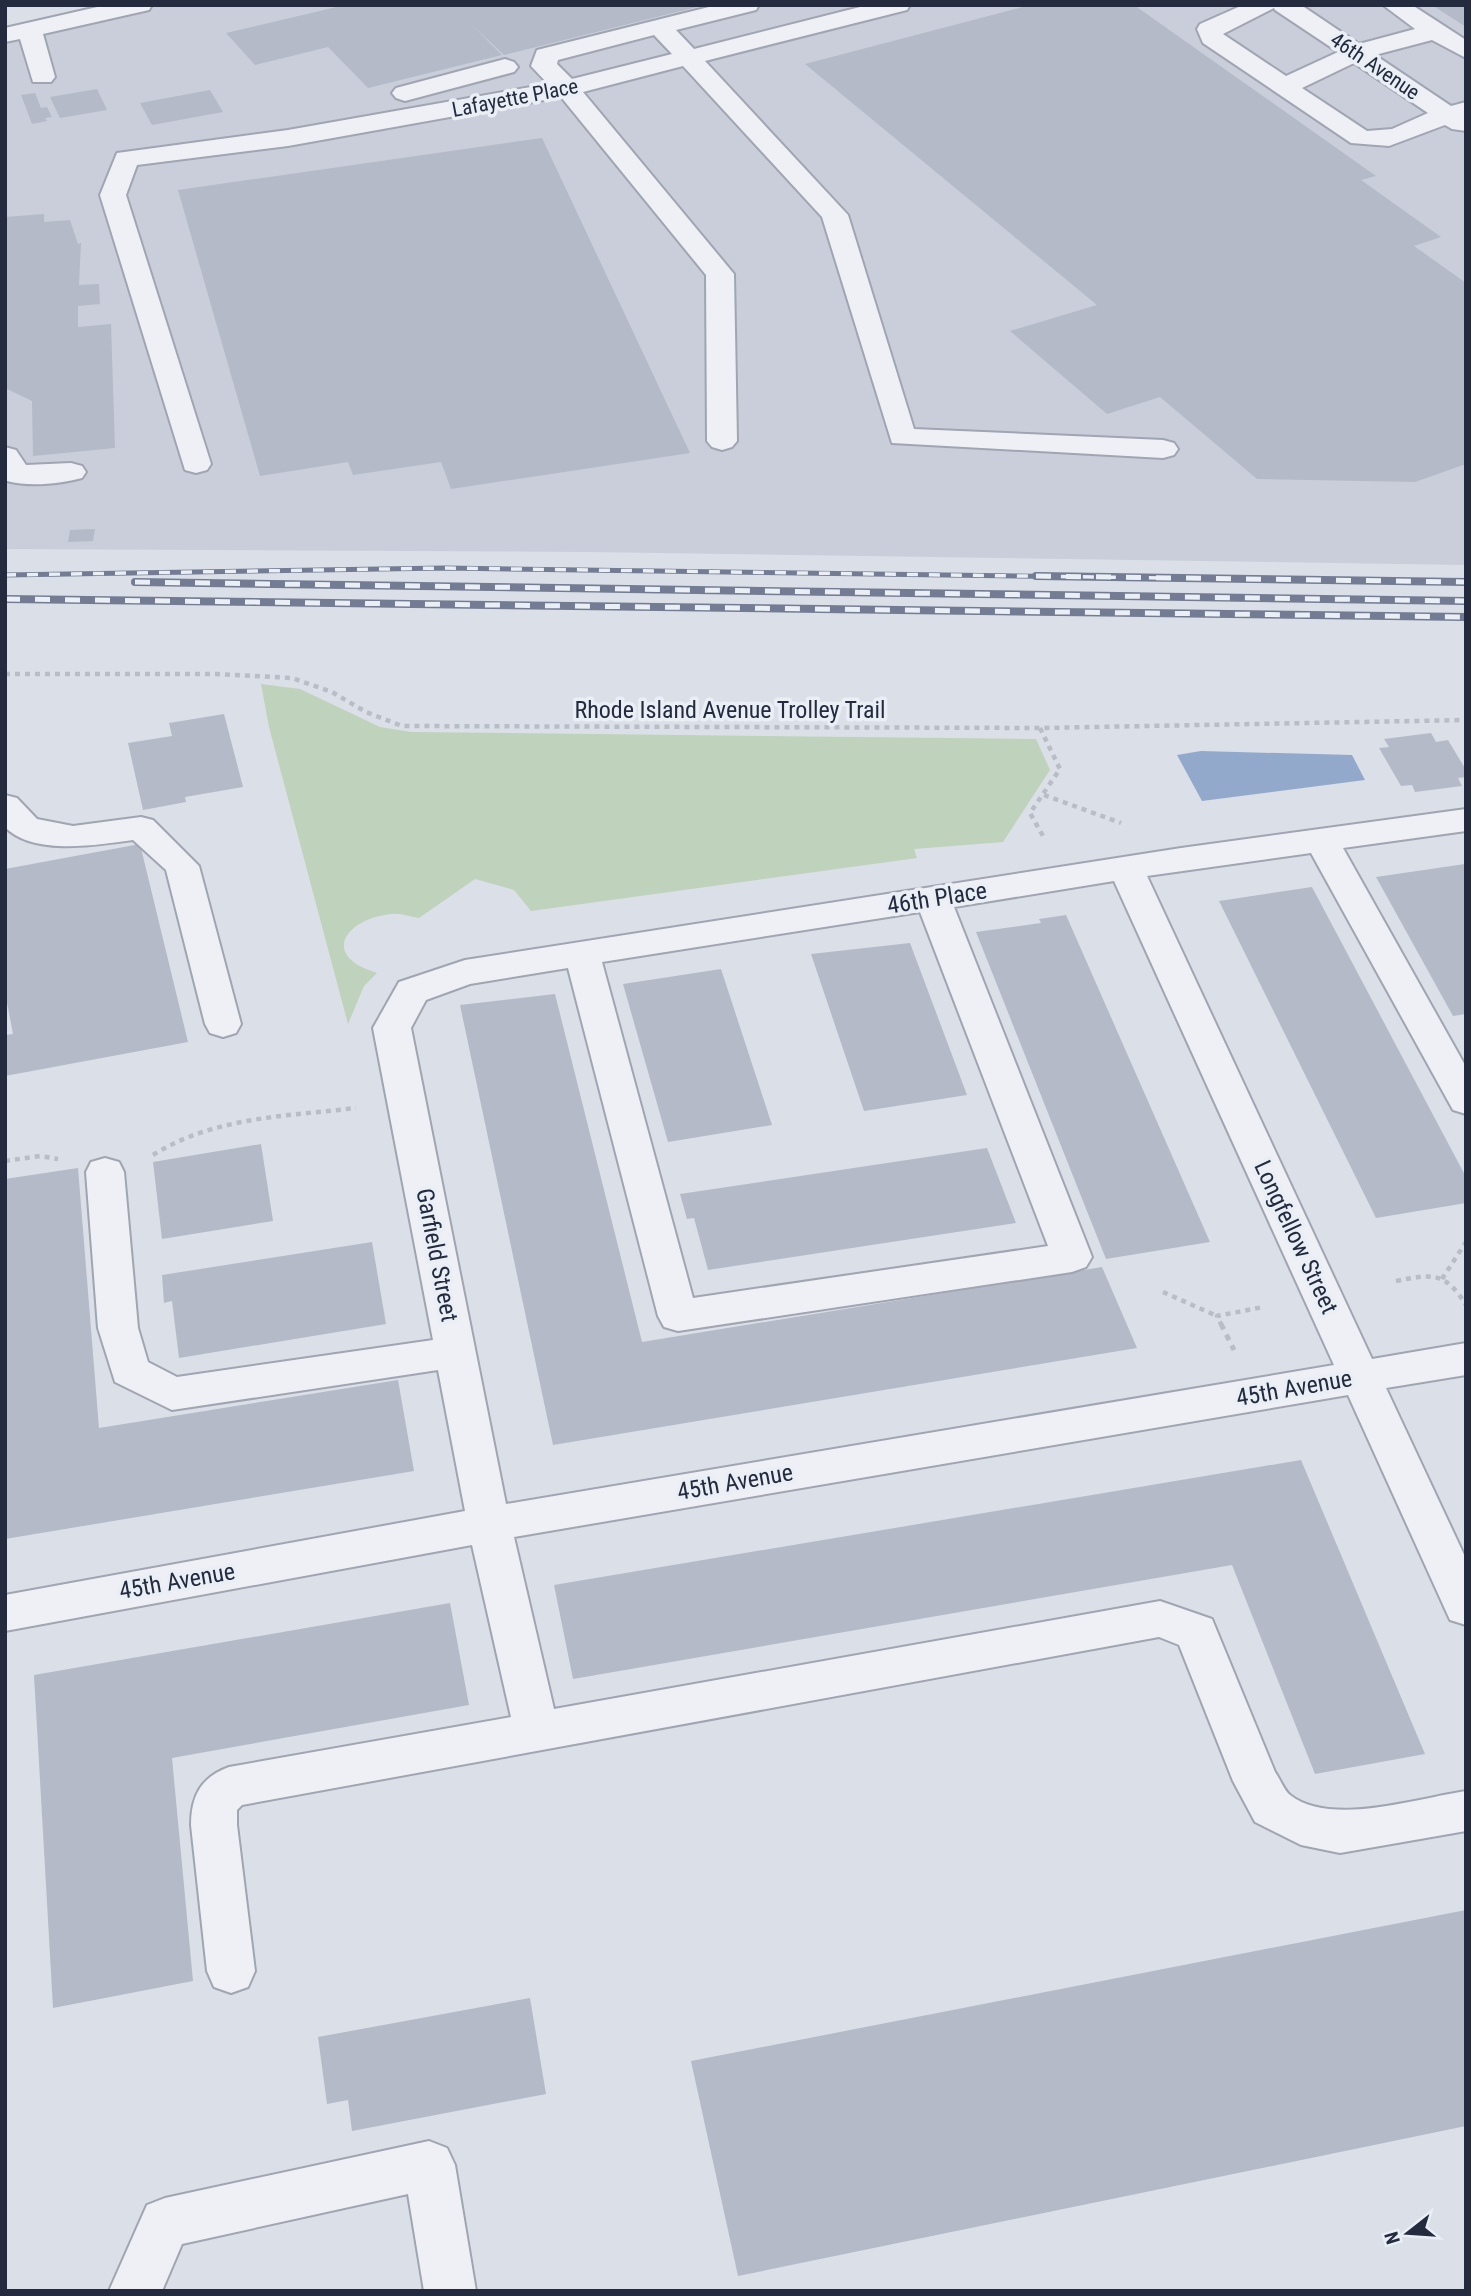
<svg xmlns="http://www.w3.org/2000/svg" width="1471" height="2296" viewBox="0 0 1471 2296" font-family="'Roboto Condensed',sans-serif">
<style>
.built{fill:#c9ceda}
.green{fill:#bfd2bb}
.water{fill:#92a9cc}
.building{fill:#b5bac8}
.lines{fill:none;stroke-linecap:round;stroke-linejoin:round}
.minor-casing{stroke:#a0a5b1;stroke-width:4}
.path-far1{stroke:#b9bdc6;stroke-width:4.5;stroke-dasharray:5 5;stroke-linecap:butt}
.path{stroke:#b9bdc6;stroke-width:5;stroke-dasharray:6 6;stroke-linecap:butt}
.minor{fill:#eef0f5;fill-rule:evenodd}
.rail-far1-casing{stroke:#737c93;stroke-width:5}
.rail-casing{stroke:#737c93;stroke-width:8}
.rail-far1{stroke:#eaeef5;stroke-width:3.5;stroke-dasharray:11;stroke-linecap:butt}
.rail{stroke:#eaeef5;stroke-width:5;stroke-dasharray:15;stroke-linecap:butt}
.labels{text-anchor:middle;stroke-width:7;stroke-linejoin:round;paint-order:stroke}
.far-street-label{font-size:21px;fill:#242b3f;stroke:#eaeef5}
.street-label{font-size:24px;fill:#242b3f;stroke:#eaeef5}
</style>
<rect width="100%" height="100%" fill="#dbdfe7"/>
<polygon class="built" points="161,5 1466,5 1466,565 590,552 5,549 5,41"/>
<path class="green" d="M261,684L300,689L380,727L411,732L1036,739L1050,770L1003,842L914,849L917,858L531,911L514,890L475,879L419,918C411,917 400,913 392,914C347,918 318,955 377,973L364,986L348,1024L269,727Z"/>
<polygon class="water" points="1201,751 1352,755 1365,780 1202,801 1177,755"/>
<g class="building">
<polygon points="345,5 701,5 701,6 504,55 469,22 502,55 368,88 328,47 255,65 226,33"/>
<polygon points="1030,5 1134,5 1376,176 1361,180 1441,237 1414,246 1466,283 1466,464 1415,482 1257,479 1160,397 1107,414 1010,331 1097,305 805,64"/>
<polygon points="1432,5 1466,5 1466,27"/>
<polygon points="97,89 107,110 60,118 50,97"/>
<polygon points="210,90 223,112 152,125 140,103"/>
<polygon points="35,93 41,108 47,107 52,117 45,118 47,121 32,124 21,95"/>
<polygon points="542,138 690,453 451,489 441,462 353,475 348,462 260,476 178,190"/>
<polygon points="44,214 44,222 70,220 78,244 81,243 79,285 99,284 100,304 78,306 78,327 111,324 115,448 33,456 32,401 5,388 5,217"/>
<polygon points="95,529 93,541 68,542 70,530"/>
<polygon points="224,714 243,787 185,797 186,802 143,810 128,743 172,736 169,723"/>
<polygon points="1431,733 1436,742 1448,740 1466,770 1466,777 1458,778 1462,786 1415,792 1412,785 1401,786 1379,748 1389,747 1384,739"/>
<polygon points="140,844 188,1042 5,1076 5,1035 13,1034 5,992 5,869"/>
<polygon points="1465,864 1466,1014 1453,1016 1376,877"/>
<polygon points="1312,887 1466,1177 1466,1203 1376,1218 1219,901"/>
<polygon points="1066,915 1210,1242 1106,1259 976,932 1041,923 1039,919"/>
<polygon points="910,943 967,1095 864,1111 811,954"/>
<polygon points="721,969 772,1125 668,1142 623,984"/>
<polygon points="555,994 642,1342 1102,1267 1137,1348 553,1445 460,1005"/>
<polygon points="261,1144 273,1221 162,1239 153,1162"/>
<polygon points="987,1148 1016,1223 708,1270 694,1218 687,1219 680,1194"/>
<polygon points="78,1168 99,1428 398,1380 414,1471 5,1539 5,1179"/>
<polygon points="372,1242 386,1324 179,1358 172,1301 164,1303 162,1275"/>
<polygon points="1301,1460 1425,1754 1315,1774 1232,1565 573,1679 554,1585"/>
<polygon points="450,1603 469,1705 172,1758 193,1981 53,2008 34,1675"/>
<polygon points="1466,1910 1466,2126 738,2276 691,2061"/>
<polygon points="530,1998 546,2094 352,2131 348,2100 327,2104 318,2037"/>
</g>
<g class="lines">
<g class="minor-casing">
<g id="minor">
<polygon points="106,5 152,5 149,10 43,34 55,77 51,82 33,82 20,39 5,42 5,28"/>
<path d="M717,5H759L756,10L676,30L694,49L868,5H910L907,10L705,61L848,215L914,429L1163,440L1174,443L1178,449L1174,455L1163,458L892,443L822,217L683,66L583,92L734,274L737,441L732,447L722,450L712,447L707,441L706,275L561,97L288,146L137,165L126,195L211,464L207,470L196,473L185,470L100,195L117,153L288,130L548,84L531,66L537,50ZM654,35L672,54L572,79L557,64L558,60Z"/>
<path d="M1243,5H1301L1359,44L1415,29L1383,5H1412L1466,40V58L1432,40L1375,55L1451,106L1466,102V131L1452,129L1445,125L1389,146L1351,143L1203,43L1197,29L1200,24ZM1274,8L1275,10L1338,52L1286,76L1223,34ZM1354,63L1428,113L1392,129L1367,131L1302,88Z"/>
<polygon points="505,59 514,62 518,67 514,72 405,101 396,98 392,93 396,88"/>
<path d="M5,447L16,450L26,465L71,463L82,466L86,472L82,478C60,484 29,487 7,481Z"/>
<path d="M5,795L17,798L37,819L73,826L141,817L153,820L199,866L241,1024L236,1033L223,1037L210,1033L205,1024L166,870L133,840C97,845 33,856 5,827Z"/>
<path d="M1466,809V831L1343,848L1466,1067V1114L1453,1110L1311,853L1147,876L1372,1359L1466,1343V1375L1386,1388L1466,1559V1625L1450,1620L1348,1395L514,1537L554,1709L1160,1601L1212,1619L1275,1772C1280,1779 1284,1790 1290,1795C1331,1827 1418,1798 1466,1791V1831L1340,1853L1301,1845L1255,1822L1233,1781L1179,1645L1159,1637L242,1805L237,1810V1825L255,1971L248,1987L231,1993L214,1987L207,1971L191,1825C191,1796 201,1777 229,1767L511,1717L472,1545L5,1631V1595L465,1511L438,1370L172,1410L115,1382L98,1328L86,1172L91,1162L105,1158L119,1162L124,1172L138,1328L148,1362L177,1377L433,1340L373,1028L399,982L465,960L1181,848ZM1114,881L1334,1365L506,1504L411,1028L426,1000L470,984L568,968L658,1316L664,1327L678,1331L1072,1272L1086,1267L1092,1257L954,907ZM920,912L1048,1246L693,1298L602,962Z"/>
<polygon points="429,2141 447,2148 455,2165 476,2291 424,2291 408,2194 182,2244 162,2291 109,2291 147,2205 165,2198"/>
</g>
</g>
<g class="path-far1">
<polyline points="5,674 216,674 292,678 332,692 366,712 402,726 1040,728 1466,720"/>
<polyline points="1040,728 1060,769 1030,813 1043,836"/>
<polyline points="1044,795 1121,823"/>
<path d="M153,1155C213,1117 287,1116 356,1108"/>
<polyline points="5,1161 40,1156 58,1159"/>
<polyline points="1442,1279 1466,1242"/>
<path d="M1396,1281C1432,1274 1445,1271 1466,1305"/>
<polyline points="1163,1292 1217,1316"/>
<polyline points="1222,1326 1217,1316 1263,1307"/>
</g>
<polyline class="path" points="1221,1324 1234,1350"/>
<use href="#minor" class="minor"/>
<g class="rail-far1-casing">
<polyline id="rail-far1" points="5,575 445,568 1164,578"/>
</g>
<g class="rail-casing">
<g id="rail">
<polyline points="1036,576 1466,582"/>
<polyline points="135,582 1466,601"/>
<polyline points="5,599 1466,617"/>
</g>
</g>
<use href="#rail-far1" class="rail-far1"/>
<use href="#rail" class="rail"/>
</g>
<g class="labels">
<g class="far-street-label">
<text transform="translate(1375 66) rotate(34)" y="7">46th Avenue</text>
<text transform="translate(515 98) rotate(-11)" y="7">Lafayette Place</text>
</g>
<g class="street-label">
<text x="730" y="718">Rhode Island Avenue Trolley Trail</text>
<text transform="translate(937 898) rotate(-9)" y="8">46th Place</text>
<text transform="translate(1296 1237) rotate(65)" y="8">Longfellow Street</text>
<text transform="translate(437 1255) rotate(79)" y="8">Garfield Street</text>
<text transform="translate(1294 1388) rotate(-10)" y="8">45th Avenue</text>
<text transform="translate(735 1482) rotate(-10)" y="8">45th Avenue</text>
<text transform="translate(177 1581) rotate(-10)" y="8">45th Avenue</text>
</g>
</g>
<rect width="1471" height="2296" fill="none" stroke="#242b3f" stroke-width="14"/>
<g transform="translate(1408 2233) rotate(253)" stroke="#eaeef5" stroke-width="5" paint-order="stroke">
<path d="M0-5L12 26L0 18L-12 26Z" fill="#242b3f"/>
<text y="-10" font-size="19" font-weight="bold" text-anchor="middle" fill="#242b3f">N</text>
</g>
</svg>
